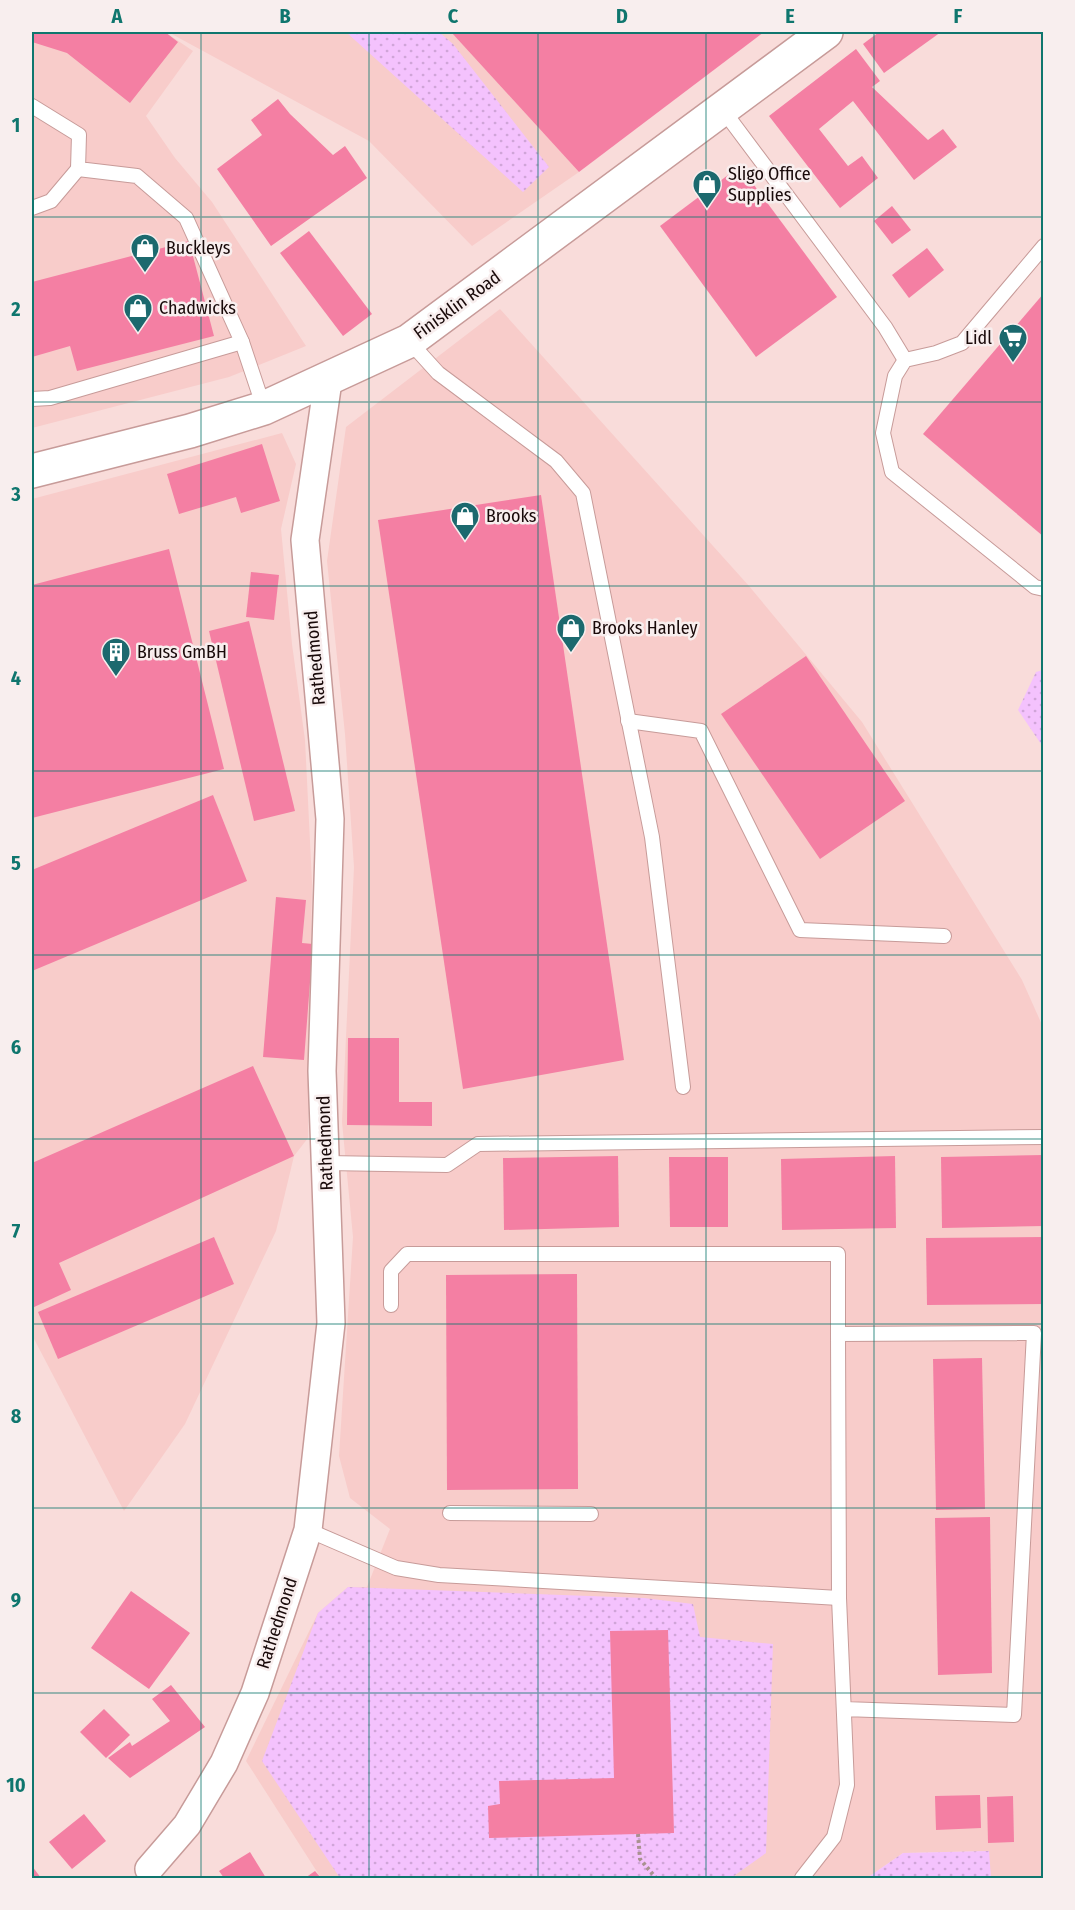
<svg xmlns="http://www.w3.org/2000/svg" width="1075" height="1910" viewBox="0 0 1075 1910" font-family="'Fira Sans Condensed',sans-serif">
<style>
.built{fill:#f8ccca}
.grass{fill:url(#grass-dots)}
.building{fill:#f47fa3}
.lines{fill:none;stroke-linecap:round;stroke-linejoin:round}
.lane-casing{stroke:#c79b99;stroke-width:16}
.street-casing{stroke:#c79b99;stroke-width:30}
.secondary-casing{stroke:#c79b99;stroke-width:36}
.path{stroke:#a99190;stroke-width:4;stroke-dasharray:3 3;stroke-linecap:butt}
.lane{stroke:#fff;stroke-width:14}
.street{stroke:#fff;stroke-width:27}
.secondary{stroke:#fff;stroke-width:33}
.grid{fill:none;stroke:#0f766e;stroke-width:1.5;stroke-opacity:0.55}
.labels{text-anchor:middle;stroke-width:5;stroke-linejoin:round;paint-order:stroke}
.poi-label{font-size:18px;fill:#180909;stroke:#f8eeee;text-anchor:start}
.street-label{font-size:18px;fill:#180909;stroke:#f8eeee}
.neatline{fill:none;stroke:#0f766e;stroke-width:2}
.grid-label{font-size:20px;text-anchor:middle;font-weight:bold;fill:#0f766e}
</style>
<defs>
<pattern id="grass-dots" width="8" height="8" patternUnits="userSpaceOnUse" patternTransform="scale(1.5)"><rect width="8" height="8" fill="#f4c2fd"/><path d="M2 2h.1M6 6h.1" fill="none" stroke="#d0a5d8" stroke-width="1.8" stroke-linecap="round"/></pattern>
</defs>
<rect width="100%" height="100%" fill="#f9dcda"/>
<g class="built">
<polygon points="32,32 165,32 193,51 146,116 175,158 212,202 306,346 229,377 32,428"/>
<polygon points="168,32 451,32 579,172 472,246 369,141"/>
<polygon points="500,309 749,586 862,722 1022,980 1043,1027 1043,1878 991,1878 988,1851 903,1853 867,1878 321,1878 246,1761 318,1613 348,1587 367,1587 390,1529 350,1498 339,1456 353,1237 342,1122 354,867 345,734 327,561 346,427"/>
<polygon points="282,433 296,464 281,529 292,644 305,740 312,882 308,1138 294,1156 276,1231 185,1424 124,1511 32,1335 32,499"/>
</g>
<g class="grass">
<polygon points="346,32 439,32 453,44 549,167 523,192"/>
<polygon points="1043,670 1044,670 1043,747 1018,710 1036,672"/>
<polygon points="348,1587 644,1598 693,1604 700,1637 773,1644 766,1853 731,1878 340,1878 262,1761 318,1613"/>
<polygon points="989,1851 991,1878 867,1878 903,1853"/>
</g>
<g class="building">
<polygon points="32,32 165,32 178,42 130,103 67,53 32,42"/>
<polygon points="451,32 764,32 579,172"/>
<polygon points="879,32 941,32 884,73 863,44"/>
<polygon points="856,49 880,81 872,87 928,140 943,129 957,147 914,180 853,101 819,129 848,166 862,156 878,178 840,208 769,116"/>
<polygon points="278,99 290,114 333,155 345,146 367,178 271,246 217,169 262,135 251,120"/>
<polygon points="740,166 837,297 756,357 660,226"/>
<polygon points="892,206 911,230 892,244 874,221"/>
<polygon points="309,231 372,314 343,336 280,253"/>
<polygon points="189,241 214,336 77,371 70,346 32,357 32,282"/>
<polygon points="927,248 944,270 909,298 892,275"/>
<polygon points="1044,293 1044,537 923,434"/>
<polygon points="262,444 280,501 241,513 236,497 179,514 167,474"/>
<polygon points="541,495 624,1060 463,1089 378,520"/>
<polygon points="169,549 224,769 32,818 32,585"/>
<polygon points="251,572 279,575 274,620 246,617"/>
<polygon points="249,621 295,811 254,821 209,631"/>
<polygon points="806,656 905,801 820,859 721,714"/>
<polygon points="213,795 247,881 32,971 32,870"/>
<polygon points="276,897 306,900 302,943 313,944 304,1060 263,1057"/>
<polygon points="348,1038 399,1038 399,1102 432,1102 432,1126 347,1125"/>
<polygon points="253,1066 294,1156 59,1263 71,1290 32,1308 32,1163"/>
<polygon points="1044,1155 1044,1226 942,1228 941,1157"/>
<polygon points="618,1156 619,1227 504,1230 503,1158"/>
<polygon points="895,1156 896,1228 782,1230 781,1159"/>
<polygon points="669,1157 728,1157 728,1227 670,1227"/>
<polygon points="214,1237 234,1284 58,1359 38,1312"/>
<polygon points="1044,1237 1044,1304 927,1305 926,1238"/>
<polygon points="577,1274 578,1489 447,1490 446,1275"/>
<polygon points="982,1358 985,1509 936,1510 933,1359"/>
<polygon points="990,1517 992,1673 938,1675 935,1518"/>
<polygon points="131,1591 190,1633 149,1689 91,1648"/>
<polygon points="668,1630 674,1833 489,1838 488,1806 500,1804 499,1781 614,1778 610,1631"/>
<polygon points="171,1685 205,1727 130,1778 108,1758 130,1742 132,1746 170,1721 152,1699"/>
<polygon points="104,1709 130,1735 106,1758 80,1732"/>
<polygon points="980,1795 981,1828 936,1830 935,1796"/>
<polygon points="1013,1796 1014,1842 988,1843 987,1797"/>
<polygon points="84,1814 106,1841 72,1869 49,1842"/>
<polygon points="250,1852 266,1878 224,1878 219,1871"/>
<polygon points="32,1866 41,1878 32,1878"/>
<polygon points="315,1871 321,1878 305,1878"/>
</g>
<g class="lines">
<g class="lane-casing">
<g id="lane">
<polyline points="32,106 79,135 78,169 137,176 186,218 242,342 264,408"/>
<polyline points="723,110 885,327 905,360"/>
<polyline points="32,208 51,201 78,169"/>
<polyline points="1044,246 962,343 936,353 905,360 895,376 883,433 892,472 1035,587 1044,589"/>
<polyline points="409,341 438,373 556,461 583,493 652,837 683,1087"/>
<polyline points="32,399 50,398 242,342"/>
<polyline points="628,721 701,731 800,930 944,936"/>
<polyline points="326,1163 447,1165 478,1144 1044,1137"/>
<polyline points="391,1305 391,1271 407,1254 838,1254 838,1334"/>
<polyline points="450,1513 591,1514"/>
<polyline points="308,1530 396,1568 439,1575 839,1598"/>
<polyline points="802,1878 834,1837 847,1785 839,1598 838,1334 1034,1333 1014,1715 844,1709"/>
</g>
</g>
<g class="street-casing">
<polyline id="street" points="149,1869 187,1825 224,1763 255,1693 308,1530 331,1323 322,1071 330,819 305,540 328,381"/>
</g>
<g class="secondary-casing">
<polyline id="secondary" points="32,471 190,431 264,408 409,341 826,32"/>
</g>
<polyline class="path" points="638,1834 640,1859 656,1878"/>
<use href="#lane" class="lane"/>
<use href="#street" class="street"/>
<use href="#secondary" class="secondary"/>
</g>
<path class="grid" d="M201,32V1878M369,32V1878M538,32V1878M706,32V1878M874,32V1878M32,217H1044M32,402H1044M32,586H1044M32,771H1044M32,955H1044M32,1139H1044M32,1324H1044M32,1508H1044M32,1693H1044"/>
<defs>
<g id="shop-pin" transform="scale(1.5)"><path d="M0 17L-7.5 6A9.5 9.5 0 1 1 7.5 6Z" fill="#1c696e" stroke="#f8eeee"/><path d="M-5-2.5h2.3a2.7 3.5 0 0 1 5.4 0H5L5.5 6h-11ZM-1.5-2.5h3a1.5 2.3 0 0 0-3 0Z" fill="#fff"/></g>
<g id="supermarket-pin" transform="scale(1.5)"><path d="M0 17L-7.5 6A9.5 9.5 0 1 1 7.5 6Z" fill="#1c696e" stroke="#f8eeee"/><path d="M-6-5.5h2.5l.6 2H6L4.5 2H-2.5L-4.4-4H-6ZM-1.5 3.2a1.3 1.3 0 1 0 .1 0ZM3 3.2a1.3 1.3 0 1 0 .1 0Z" fill="#fff"/></g>
<g id="building-pin" transform="scale(1.5)"><path d="M0 17L-7.5 6A9.5 9.5 0 1 1 7.5 6Z" fill="#1c696e" stroke="#f8eeee"/><path d="M-4-6H4V6H1V3H-1V6H-4ZM-2.5-4.3h1.7v1.8h-1.7ZM.8-4.3h1.7v1.8H.8ZM-2.5-1h1.7V.8h-1.7ZM.8-1h1.7V.8H.8Z" fill="#fff"/></g>
</defs>
<g fill-rule="evenodd">
<use href="#shop-pin" x="707" y="184"/>
<use href="#shop-pin" x="145" y="248"/>
<use href="#shop-pin" x="138" y="308"/>
<use href="#supermarket-pin" x="1013" y="338"/>
<use href="#shop-pin" x="465" y="516"/>
<use href="#shop-pin" x="571" y="628"/>
<use href="#building-pin" x="116" y="652"/>
</g>
<g class="labels">
<g class="poi-label">
<text x="728" y="180">Sligo Office<tspan x="728" dy="21">Supplies</tspan></text>
<text x="166" y="254">Buckleys</text>
<text x="159" y="314">Chadwicks</text>
<text x="992" y="344" text-anchor="end">Lidl</text>
<text x="486" y="522">Brooks</text>
<text x="592" y="634">Brooks Hanley</text>
<text x="137" y="658">Bruss GmBH</text>
</g>
<g class="street-label">
<text transform="translate(457 305) rotate(-36)" y="6">Finisklin Road</text>
<text transform="translate(315 658) rotate(-95)" y="6">Rathedmond</text>
<text transform="translate(325 1143) rotate(-92)" y="6">Rathedmond</text>
<text transform="translate(277 1623) rotate(-72)" y="6">Rathedmond</text>
</g>
</g>
<rect width="1075" height="1910" fill="none" stroke="#f8eeee" stroke-width="66"/>
<rect x="33" y="33" width="1009" height="1844" class="neatline"/>
<g class="grid-label">
<text x="117" y="23">A</text>
<text x="285" y="23">B</text>
<text x="453" y="23">C</text>
<text x="622" y="23">D</text>
<text x="790" y="23">E</text>
<text x="958" y="23">F</text>
<text x="16" y="132">1</text>
<text x="16" y="316">2</text>
<text x="16" y="501">3</text>
<text x="16" y="685">4</text>
<text x="16" y="870">5</text>
<text x="16" y="1054">6</text>
<text x="16" y="1238">7</text>
<text x="16" y="1423">8</text>
<text x="16" y="1607">9</text>
<text x="16" y="1792">10</text>
</g>
</svg>
